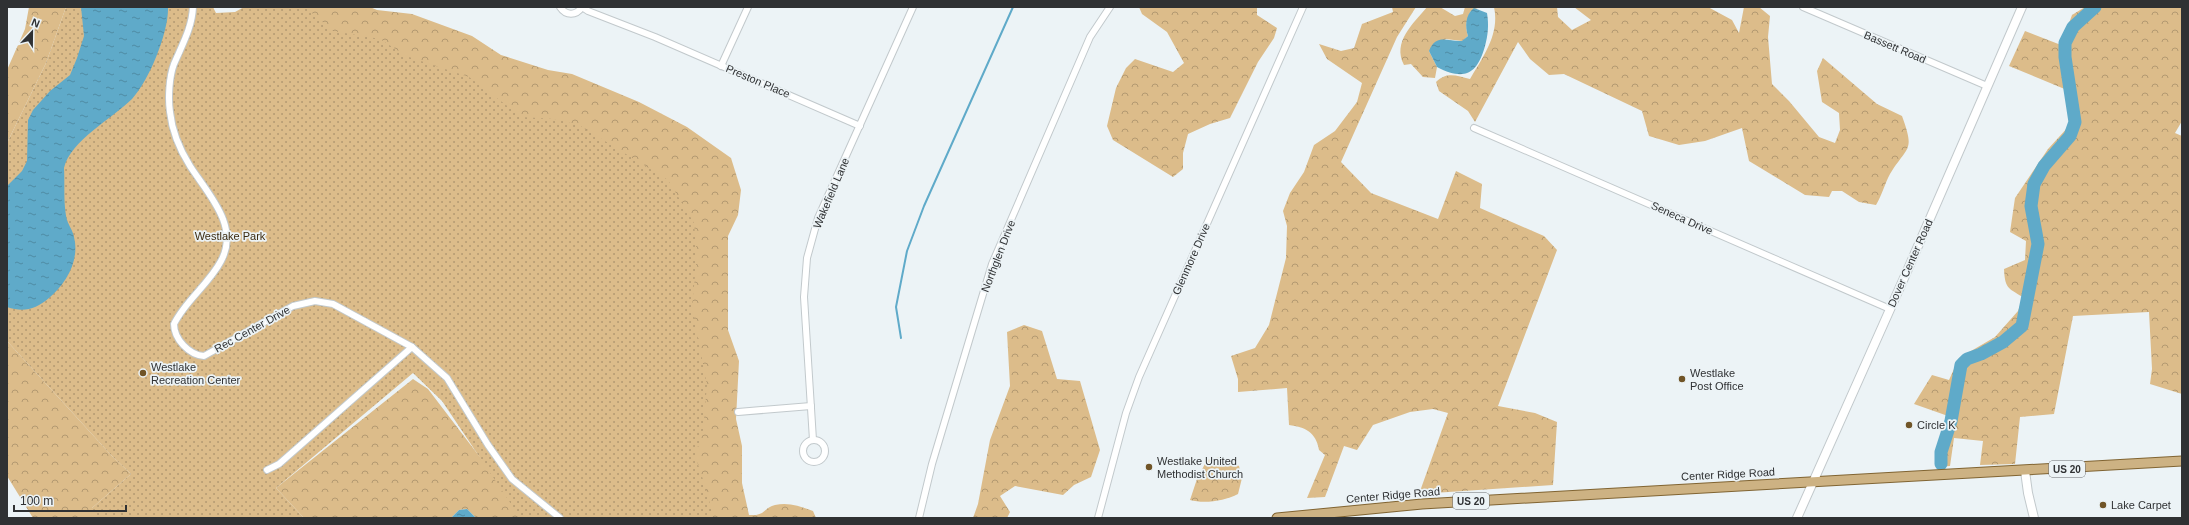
<svg xmlns="http://www.w3.org/2000/svg" width="2189" height="525" viewBox="0 0 2189 525" font-family="Arial,sans-serif">
<style>
.forest{fill:url(#forest-crowns)}
.park{fill:url(#park-dots)}
.water{fill:url(#water-ripples)}
.lines{fill:none;stroke-linecap:round;stroke-linejoin:round}
.stream{stroke:#5faac9;stroke-width:2}
.river{stroke:#5faac9;stroke-width:13}
.street-casing{stroke:#c2c9cc;stroke-width:8}
.secondary-casing{stroke:#c2c9cc;stroke-width:10}
.primary-casing{stroke:#806432;stroke-width:11}
.street{stroke:#fff;stroke-width:6}
.secondary{stroke:#fff;stroke-width:8}
.primary{stroke:#cdb283;stroke-width:9}
.poi-dot{fill:#705427;stroke:#ecf3f6;stroke-width:1.5}
.labels{text-anchor:middle;stroke-width:3.5;stroke-linejoin:round;paint-order:stroke}
.shield{fill:#ecf3f6;stroke:#686b6e;stroke-width:1}
.shield-label{font-size:10px;font-weight:bold;fill:#2f3133}
.street-label{font-size:11px;fill:#2f3133;stroke:#ecf3f6}
.park-label{font-size:11px;fill:#3b2b10;stroke:#ecf3f6}
.poi-label{font-size:11px;fill:#2f3133;stroke:#ecf3f6;text-anchor:start}
</style>
<defs>
<pattern id="forest-crowns" width="20" height="18" patternUnits="userSpaceOnUse"><rect width="20" height="18" fill="#dcbc8a"/><path d="M2 6a3 3 0 1 1 6 0M12 15a3 3 0 1 1 6 0" fill="none" stroke="#b39971"/></pattern>
<pattern id="park-dots" width="8" height="8" patternUnits="userSpaceOnUse"><rect width="8" height="8" fill="#dcbc8a"/><path d="M2 2h.1M6 6h.1" fill="none" stroke="#b39971" stroke-width="1.8" stroke-linecap="round"/></pattern>
<pattern id="water-ripples" width="26" height="14" patternUnits="userSpaceOnUse"><rect width="26" height="14" fill="#5faac9"/><path d="M2 4q2-2 4 0t4 0M15 11q2-2 4 0t4 0" fill="none" stroke="#4f8ba4"/></pattern>
</defs>
<rect width="100%" height="100%" fill="#ecf3f6"/>
<g class="forest">
<polygon points="29,7 66,7 46,63 7,143 7,70 25,29"/>
<path d="M295,7H370L377,10L412,14L472,36L501,55L548,70L572,74L639,102L687,127L731,158L741,190L738,215L728,236V330L739,361L736,419L742,446V483L749,515C766,516 763,508 775,505C788,502 800,506 813,511L816,518H591L520,119L327,32Z"/>
<polygon points="1139,7 1257,7 1257,15 1277,28 1274,38 1258,62 1230,118 1210,124 1188,134 1183,153 1183,169 1173,177 1113,140 1107,126 1116,88 1126,68 1135,59 1173,72 1184,63 1167,32 1142,14"/>
<path d="M1392,7H1416L1397,37L1341,162L1371,193L1438,219L1456,171L1482,184L1480,208L1544,236L1557,250L1498,406L1535,413L1557,422L1553,485L1419,494L1448,413L1433,409L1410,412L1373,425L1357,450L1344,446L1325,497L1307,498L1325,455L1319,450C1316,432 1305,427 1289,425L1287,388L1238,392V379L1231,356L1255,348L1269,325L1286,258L1287,226L1283,211L1290,193L1304,172L1314,145L1335,131L1357,102L1362,83L1327,59L1319,44L1341,51L1354,48L1362,24L1393,12Z"/>
<path d="M1427,7H1440L1455,16L1463,14L1465,7H1480L1471,11C1466,20 1465,27 1468,36L1462,41L1446,39L1429,51L1437,67L1435,78L1423,77L1411,64L1404,65C1392,42 1413,24 1427,7Z"/>
<path d="M1494,7H1557L1558,17L1572,30L1591,20L1574,7H1708L1732,20L1739,33L1744,7H1759L1770,16L1768,37L1772,84L1789,101L1819,137L1835,143L1840,130L1839,113L1822,102L1817,71L1823,58L1877,104L1902,116C1915,152 1908,145 1890,174C1885,183 1882,195 1876,205L1859,202L1842,191H1832L1829,197L1805,195L1749,161L1742,128L1705,141L1679,145L1649,136L1642,111L1564,74L1549,75L1530,59L1518,42L1475,122L1468,111L1439,91L1436,82C1447,71 1457,76 1470,79C1483,57 1500,34 1494,7Z"/>
<path d="M2085,7H2182V121L2175,133L2182,136V394L2150,384L2152,369L2149,312L2073,316L2054,414L2020,417L2015,464L1980,465L1983,441L1954,438L1950,466L1937,467L1948,416L1914,404L1932,375L1949,380L1959,358L1995,337L2018,311L2023,297C2007,288 2005,287 2004,269L2025,260L2026,241L2010,232L2015,198L2048,149L2069,126L2067,90L2009,66L2025,31L2061,45L2072,15Z"/>
<polygon points="1024,325 1042,331 1057,379 1080,381 1100,450 1091,477 1074,485 1063,495 1015,486 1000,496 1010,512 1007,518 973,518 978,504 990,440 1010,386 1007,332"/>
<polygon points="7,341 111,455 131,474 92,508 92,518 33,518 7,476"/>
<polygon points="413,379 428,389 502,486 536,518 476,518 467,509 459,510 451,518 304,518 276,488"/>
<path d="M1220,457L1239,466L1242,478L1238,494C1225,501 1204,504 1190,500L1197,479L1207,460Z"/>
</g>
<polygon class="park" points="66,7 213,7 216,13 235,12 244,7 305,7 333,31 380,39 406,56 469,77 522,117 554,119 579,125 668,180 694,223 697,256 692,306 707,385 703,430 695,455 708,495 713,518 523,518 515,510 442,401 413,373 276,488 304,518 92,518 92,508 131,474 111,455 7,341 7,143 46,63"/>
<g class="water">
<path d="M81,7H168C169,32 149,81 132,99C113,118 70,141 64,168C65,184 63,204 67,220C69,226 73,231 74,237C80,260 66,284 49,298C36,309 24,313 7,307V186L22,171L27,161L28,120L33,110L50,91L70,75L77,58L84,36Z"/>
<path d="M1474,8L1487,13C1489,25 1488,35 1485,46C1477,75 1464,81 1437,67L1429,51C1436,33 1448,42 1462,41L1468,36C1465,27 1465,15 1474,8Z"/>
<polygon points="467,509 476,518 451,518 459,510"/>
</g>
<g class="lines">
<polyline class="stream" points="901,338 896,307 907,251 924,206 1013,7"/>
<polyline class="river" points="1941,464 1941,452 1951,421 1961,365 1967,359 1981,354 2003,342 2022,326 2038,244 2031,206 2034,184 2044,166 2070,136 2075,122 2065,57 2065,43 2073,27 2095,7"/>
<g class="street-casing">
<g id="street">
<path d="M193,7C192,28 182,45 174,64C169,77 168,99 170,112C172,131 180,150 190,166C208,194 240,226 221,261C209,284 185,301 174,324C174,339 189,355 204,356L293,306L315,301L333,304L412,347L447,378L488,445L512,479L560,518"/>
<path d="M560,7C566,16 576,16 582,7"/>
<polyline points="582,7 588,11 655,37 860,126"/>
<polyline points="1803,7 1987,86"/>
<polyline points="721,66 748,7"/>
<polyline points="1474,128 1890,309"/>
<polyline points="738,412 811,406"/>
<circle cx="814" cy="451" r="11"/>
<polyline points="813,440 804,297 807,258 818,218 913,7"/>
<polyline points="267,470 279,464 412,347"/>
<polyline points="919,518 932,464 992,264 1090,37 1110,7"/>
<polyline points="1098,518 1126,413 1139,377 1303,7"/>
</g>
</g>
<g class="secondary-casing">
<g id="secondary">
<polyline points="2025,471 2028,493 2034,518"/>
<polyline points="1797,518 1908,269 2022,7"/>
</g>
</g>
<g class="primary-casing">
<polyline id="primary" points="1277,518 1422,504 2182,461"/>
</g>
<use href="#street" class="street"/>
<use href="#secondary" class="secondary"/>
<use href="#primary" class="primary"/>
</g>
<g class="poi-dot">
<circle cx="143" cy="373" r="4"/>
<circle cx="1682" cy="379" r="4"/>
<circle cx="1909" cy="425" r="4"/>
<circle cx="1149" cy="467" r="4"/>
<circle cx="2103" cy="505" r="4"/>
</g>
<g class="labels">
<g class="shield">
<rect x="2049" y="461" width="36" height="16" rx="3"/>
<rect x="1453" y="493" width="36" height="16" rx="3"/>
</g>
<g class="shield-label">
<text x="2067" y="473">US 20</text>
<text x="1471" y="505">US 20</text>
</g>
<g class="street-label">
<text transform="translate(1895 47) rotate(23)" y="4">Bassett Road</text>
<text transform="translate(758 81) rotate(23)" y="4">Preston Place</text>
<text transform="translate(831 193) rotate(-67)" y="4">Wakefield Lane</text>
<text transform="translate(1682 218) rotate(24)" y="4">Seneca Drive</text>
<text transform="translate(998 256) rotate(-69)" y="4">Northglen Drive</text>
<text transform="translate(1191 259) rotate(-66)" y="4">Glenmore Drive</text>
<text transform="translate(1910 263) rotate(-66)" y="4">Dover Center Road</text>
<text transform="translate(252 329) rotate(-29)" y="4">Rec Center Drive</text>
<text transform="translate(1728 474) rotate(-3)" y="4">Center Ridge Road</text>
<text transform="translate(1393 495) rotate(-5)" y="4">Center Ridge Road</text>
</g>
<g class="park-label">
<text x="230" y="240">Westlake Park</text>
</g>
<g class="poi-label">
<text x="151" y="371">Westlake<tspan x="151" dy="13">Recreation Center</tspan></text>
<text x="1690" y="377">Westlake<tspan x="1690" dy="13">Post Office</tspan></text>
<text x="1917" y="429">Circle K</text>
<text x="1157" y="465">Westlake United<tspan x="1157" dy="13">Methodist Church</tspan></text>
<text x="2111" y="509">Lake Carpet</text>
</g>
</g>
<rect width="2189" height="525" fill="none" stroke="#2f3133" stroke-width="16"/>
<g transform="translate(32 32) rotate(22)" stroke="#ecf3f6" stroke-width="3" paint-order="stroke">
<path d="M0-3L7 15L0 10L-7 15Z" fill="#2f3133"/>
<text y="-6" font-size="11" font-weight="bold" text-anchor="middle" fill="#2f3133">N</text>
</g>
<path d="M14 505v6h112v-6" fill="none" stroke="#2f3133" stroke-width="2"/>
<text x="20" y="505" font-size="12" fill="#2f3133" stroke="#ecf3f6" stroke-width="3" paint-order="stroke">100 m</text>
</svg>
